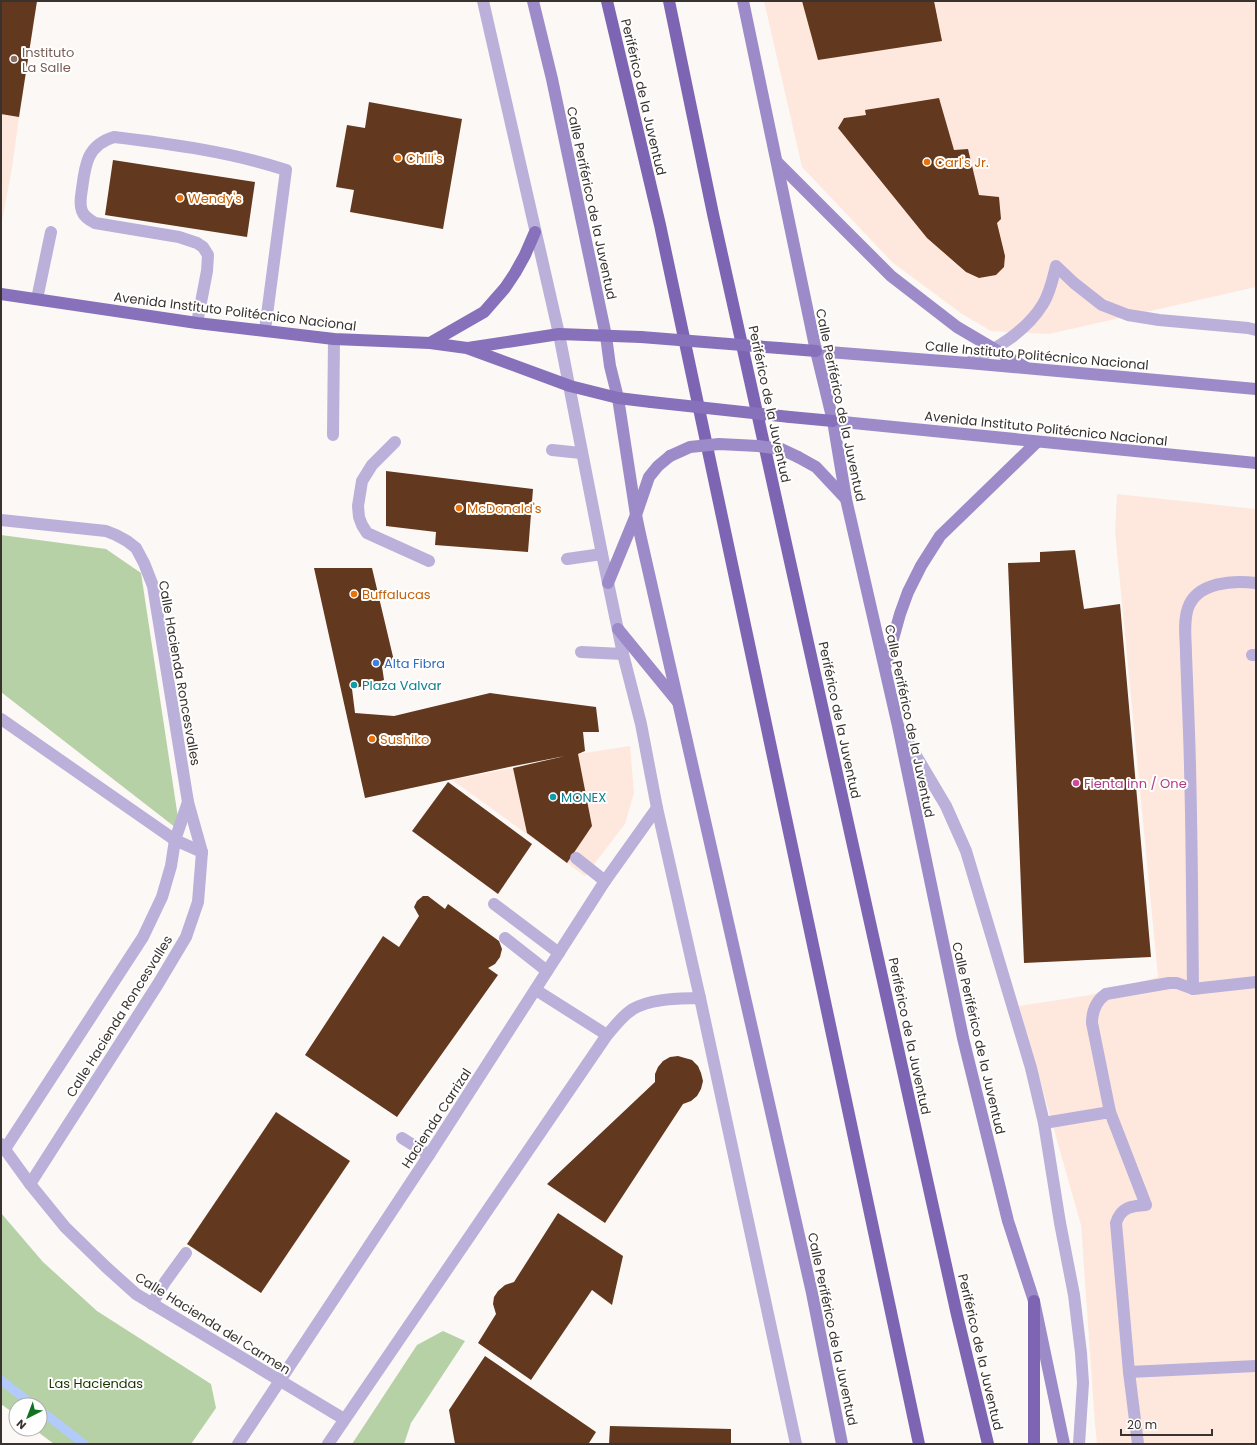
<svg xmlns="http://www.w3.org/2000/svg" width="1257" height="1445" viewBox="0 0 1257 1445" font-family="Poppins,sans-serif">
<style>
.built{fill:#fee8dd}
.green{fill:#b6d1a6}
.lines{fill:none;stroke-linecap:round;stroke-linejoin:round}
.stream{stroke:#b2cbfa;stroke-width:9}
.building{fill:#62381f}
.service{stroke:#bab0d9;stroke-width:12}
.minor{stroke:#bab0d9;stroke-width:12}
.tertiary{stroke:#bab0d9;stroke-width:12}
.secondary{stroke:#9c8bc8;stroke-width:12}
.primary{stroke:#8671ba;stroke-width:12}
.trunk{stroke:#7d65b4;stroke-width:12}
.secondary-bridge{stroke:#9c8bc8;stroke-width:12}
.primary-bridge{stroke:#8671ba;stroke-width:12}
.education-dot{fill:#8d6e63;stroke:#fff;stroke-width:1.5}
.food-dot{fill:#e8710a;stroke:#fff;stroke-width:1.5}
.shop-dot{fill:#3f7fe0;stroke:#fff;stroke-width:1.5}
.culture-dot{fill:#0f9aa8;stroke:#fff;stroke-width:1.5}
.hotel-dot{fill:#d1479c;stroke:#fff;stroke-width:1.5}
.labels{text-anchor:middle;stroke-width:4;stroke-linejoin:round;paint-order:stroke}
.education-label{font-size:13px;fill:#785e54;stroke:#fff;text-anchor:start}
.street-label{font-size:13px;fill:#39322e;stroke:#fff}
.food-label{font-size:13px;fill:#c56008;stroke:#fff;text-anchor:start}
.shop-label{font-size:13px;fill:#366cbe;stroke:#fff;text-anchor:start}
.culture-label{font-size:13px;fill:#0d838f;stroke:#fff;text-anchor:start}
.hotel-label{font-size:13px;fill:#b23c85;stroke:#fff;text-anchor:start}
.park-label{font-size:13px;fill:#193401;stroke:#fff}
</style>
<rect width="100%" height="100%" fill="#fcf8f6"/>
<g class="built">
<polygon points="1,1 37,1 19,117 12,168 1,226"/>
<polygon points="764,1 1256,1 1256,287 1049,334 991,331 962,314 892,262 802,167"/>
<polygon points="1117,494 1256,509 1256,1444 1097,1444 1095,1424 1081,1225 1019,1006 1090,995 1158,977 1115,531"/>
<polygon points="630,746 634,793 625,824 585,876 452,780 513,768 578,754"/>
</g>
<g class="green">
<polygon points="1,535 106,549 141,573 180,831 1,692"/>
<polygon points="1,1213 43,1262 97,1311 211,1384 216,1408 191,1444 54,1444 34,1429 40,1429 40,1405 16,1405 16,1415 1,1404"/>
<polygon points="443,1331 465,1341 411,1423 404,1444 352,1444 417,1345"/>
</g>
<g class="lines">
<g class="stream">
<polyline points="1,1380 33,1405"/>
<polyline points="40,1410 84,1444"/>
</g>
</g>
<g class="building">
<polygon points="1,1 37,1 19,117 1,114"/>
<polygon points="802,1 934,1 942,41 818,60"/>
<polygon points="939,98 954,150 968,149 979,195 999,197 1001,219 997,223 1005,256 1004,267 996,275 979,278 966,272 927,238 838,128 844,118 866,115 865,110"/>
<polygon points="369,102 462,119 443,229 350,212 354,190 336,187 347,125 365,128"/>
<polygon points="113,160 255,182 247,237 105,215"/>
<polygon points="386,471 533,489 528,552 435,545 436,532 386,526"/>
<polygon points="1075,550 1084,609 1120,604 1151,957 1024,963 1008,563 1040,562 1040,552"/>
<polygon points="314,568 372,568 394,661 382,666 384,680 352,689 355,713 394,716 490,693 596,707 599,732 583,732 585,751 578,754 592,826 567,863 527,833 513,768 565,756 509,767 365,798"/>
<polygon points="448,782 532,844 498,894 412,831"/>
<polygon points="423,896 428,896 445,909 448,904 499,941 502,949 500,957 495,964 488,968 498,975 397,1117 305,1055 383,936 399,947 419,916 414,907 417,901"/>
<polygon points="678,1056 692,1060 698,1066 701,1073 703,1081 701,1089 697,1096 691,1101 683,1104 605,1223 547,1184 655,1082 655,1074 658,1067 663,1061 670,1057"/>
<polygon points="276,1112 350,1161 261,1293 187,1244"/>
<polygon points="558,1213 623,1256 612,1305 592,1290 531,1380 478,1343 496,1314 493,1304 494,1297 498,1291 505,1285 514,1282"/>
<polygon points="485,1356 596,1432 589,1443 590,1444 455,1444 449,1410"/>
<polygon points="610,1426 731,1429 731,1444 609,1444"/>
</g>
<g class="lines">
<g class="service">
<polyline points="37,299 51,232"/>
<path d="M197,323L207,271L208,255L203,247L197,243L179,237L95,223C90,220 84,217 82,211C79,204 81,196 82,189C85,165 87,145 114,137C172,144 231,152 286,170L265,330"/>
<path d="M968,363C997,348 1026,332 1043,304C1050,293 1053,278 1056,266L1074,283L1102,305L1128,315L1159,320L1248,328L1256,330"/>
<polyline points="333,435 334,339"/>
<polyline points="395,442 372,465 362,481 358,506 359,517 362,525 367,533 429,561"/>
<polyline points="552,450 581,453"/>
<polyline points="567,559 602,554"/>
<polyline points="581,652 623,654"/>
<polyline points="1252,655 1256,655"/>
<polyline points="899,727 946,806 966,851 1031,1068 1044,1123 1060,1223 1074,1295 1081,1353 1083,1383 1079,1444"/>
<polyline points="576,858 605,881"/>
<polyline points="494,904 559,953"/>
<polyline points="505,938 547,971"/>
<path d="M1193,989C1192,904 1192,818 1189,732C1188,706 1187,680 1186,654C1186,640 1183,622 1188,608C1197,582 1233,580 1256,583"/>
<path d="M1110,1112L1092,1023C1092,1011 1096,1001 1106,994L1169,983H1177L1193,989L1256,982"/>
<path d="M1044,1123L1110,1112L1146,1205C1131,1206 1121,1207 1116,1223L1129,1372L1138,1444"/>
<polyline points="402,1138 429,1155"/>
<polyline points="152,1304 165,1282 186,1253"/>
<polyline points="1129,1372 1256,1366"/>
</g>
<g class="minor">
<polyline points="1,520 106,531 116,535 127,541 136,548 144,563 153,586 188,802 202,852 198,902 186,937 158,984 30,1184"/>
<polyline points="1,719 175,840 202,852"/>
<polyline points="1,1144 30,1184 65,1227 106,1267 136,1294 344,1419"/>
<polyline points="5,1149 143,937 162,897 171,866 175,840 188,802"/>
</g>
<g class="tertiary">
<polyline points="483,1 559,334 602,554 623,654 641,724 657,808 700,998 796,1444"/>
<polyline points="536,990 607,1035"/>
<polyline points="238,1444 429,1155 605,881 657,808"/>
<path d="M328,1444L607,1035C615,1026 623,1015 633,1009C653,998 678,999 700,998"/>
</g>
<g class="secondary">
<polyline points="533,1 552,79 606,336 610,366 618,398 636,515 640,534 812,1293 842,1444"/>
<polyline points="743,1 816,351 833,421 846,499 898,726 963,1038 1008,1221 1034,1301 1064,1444"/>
<polyline points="777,162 891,276 957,327 1025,367"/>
<polyline points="816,351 968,363 1256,389"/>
<polyline points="833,421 1256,463"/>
<polyline points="798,457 816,467 846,499"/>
<polyline points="608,583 636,515 649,477 658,466 670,456"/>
<polyline points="618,629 677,701"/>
<polyline points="885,668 900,614 908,592 921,566 940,536 1037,442"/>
</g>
<g class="primary">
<polyline points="1,294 197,323 334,339 430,343 467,348 570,386 618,398 651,402"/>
<polyline points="430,343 484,312 505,288 515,273 525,255 535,232"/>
<polyline points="468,348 559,334 641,337"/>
<polyline points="779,348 816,351"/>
<polyline points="790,417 833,421"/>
</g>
<g class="trunk">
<polyline points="607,1 660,225 919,1444"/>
<polyline points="669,1 713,214 957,1315 988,1444"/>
<polyline points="1034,1301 1034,1444"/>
</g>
<polyline class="secondary-bridge" points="670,456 690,447 719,444 758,446 781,449 798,457"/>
<g class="primary-bridge">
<polyline points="641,337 779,348"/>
<polyline points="651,402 790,417"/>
</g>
</g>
<circle class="education-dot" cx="14" cy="59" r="4"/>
<g class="food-dot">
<circle cx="398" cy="158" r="4"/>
<circle cx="927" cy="162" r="4"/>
<circle cx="180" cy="198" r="4"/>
<circle cx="459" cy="508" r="4"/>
<circle cx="354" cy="594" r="4"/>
<circle cx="372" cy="739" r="4"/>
</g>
<circle class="shop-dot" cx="376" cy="663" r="4"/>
<g class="culture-dot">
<circle cx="354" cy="685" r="4"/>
<circle cx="553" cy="797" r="4"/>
</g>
<circle class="hotel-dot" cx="1076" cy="783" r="4"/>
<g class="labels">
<g class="education-label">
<text x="22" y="57">Instituto<tspan x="22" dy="15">La Salle</tspan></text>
</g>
<g class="street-label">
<text transform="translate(644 97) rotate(77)" y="5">Periférico de la Juventud</text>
<text transform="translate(592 203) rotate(78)" y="5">Calle Periférico de la Juventud</text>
<text transform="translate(235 311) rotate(7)" y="5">Avenida Instituto Politécnico Nacional</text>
<text transform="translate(1037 355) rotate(5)" y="5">Calle Instituto Politécnico Nacional</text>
<text transform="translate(770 404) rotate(78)" y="5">Periférico de la Juventud</text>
<text transform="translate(841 405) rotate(78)" y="5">Calle Periférico de la Juventud</text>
<text transform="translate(1046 428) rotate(6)" y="5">Avenida Instituto Politécnico Nacional</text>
<text transform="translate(180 673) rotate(80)" y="5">Calle Hacienda Roncesvalles</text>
<text transform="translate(840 720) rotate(78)" y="5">Periférico de la Juventud</text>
<text transform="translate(910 721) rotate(78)" y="5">Calle Periférico de la Juventud</text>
<text transform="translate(119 1016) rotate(-58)" y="5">Calle Hacienda Roncesvalles</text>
<text transform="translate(910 1036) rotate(78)" y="5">Periférico de la Juventud</text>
<text transform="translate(979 1038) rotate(77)" y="5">Calle Periférico de la Juventud</text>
<text transform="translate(436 1118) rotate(-57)" y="5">Hacienda Carrizal</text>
<text transform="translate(213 1323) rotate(32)" y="5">Calle Hacienda del Carmen</text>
<text transform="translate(833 1329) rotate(78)" y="5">Calle Periférico de la Juventud</text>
<text transform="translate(981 1352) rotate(77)" y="5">Periférico de la Juventud</text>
</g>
<g class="food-label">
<text x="406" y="163">Chili's</text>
<text x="935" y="167">Carl's Jr.</text>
<text x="188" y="203">Wendy's</text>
<text x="467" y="513">McDonald's</text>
<text x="362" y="599">Buffalucas</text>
<text x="380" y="744">Sushiko</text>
</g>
<g class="shop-label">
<text x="384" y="668">Alta Fibra</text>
</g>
<g class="culture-label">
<text x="362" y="690">Plaza Valvar</text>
<text x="561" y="802">MONEX</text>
</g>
<g class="hotel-label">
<text x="1084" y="788">Fienta inn / One</text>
</g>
<g class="park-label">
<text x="96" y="1388">Las Haciendas</text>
</g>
</g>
<rect width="1257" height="1445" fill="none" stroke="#39322e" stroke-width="4"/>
<g transform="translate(28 1417) rotate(222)"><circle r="19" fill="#ffffff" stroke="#b0adab"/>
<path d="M0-3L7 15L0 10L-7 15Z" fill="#0f7221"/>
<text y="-6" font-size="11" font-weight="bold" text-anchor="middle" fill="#39322e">N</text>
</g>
<path d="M1121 1429v6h91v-6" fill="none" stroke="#39322e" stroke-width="2"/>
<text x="1127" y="1429" font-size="12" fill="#39322e" stroke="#ffffff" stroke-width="3" paint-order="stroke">20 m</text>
</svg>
